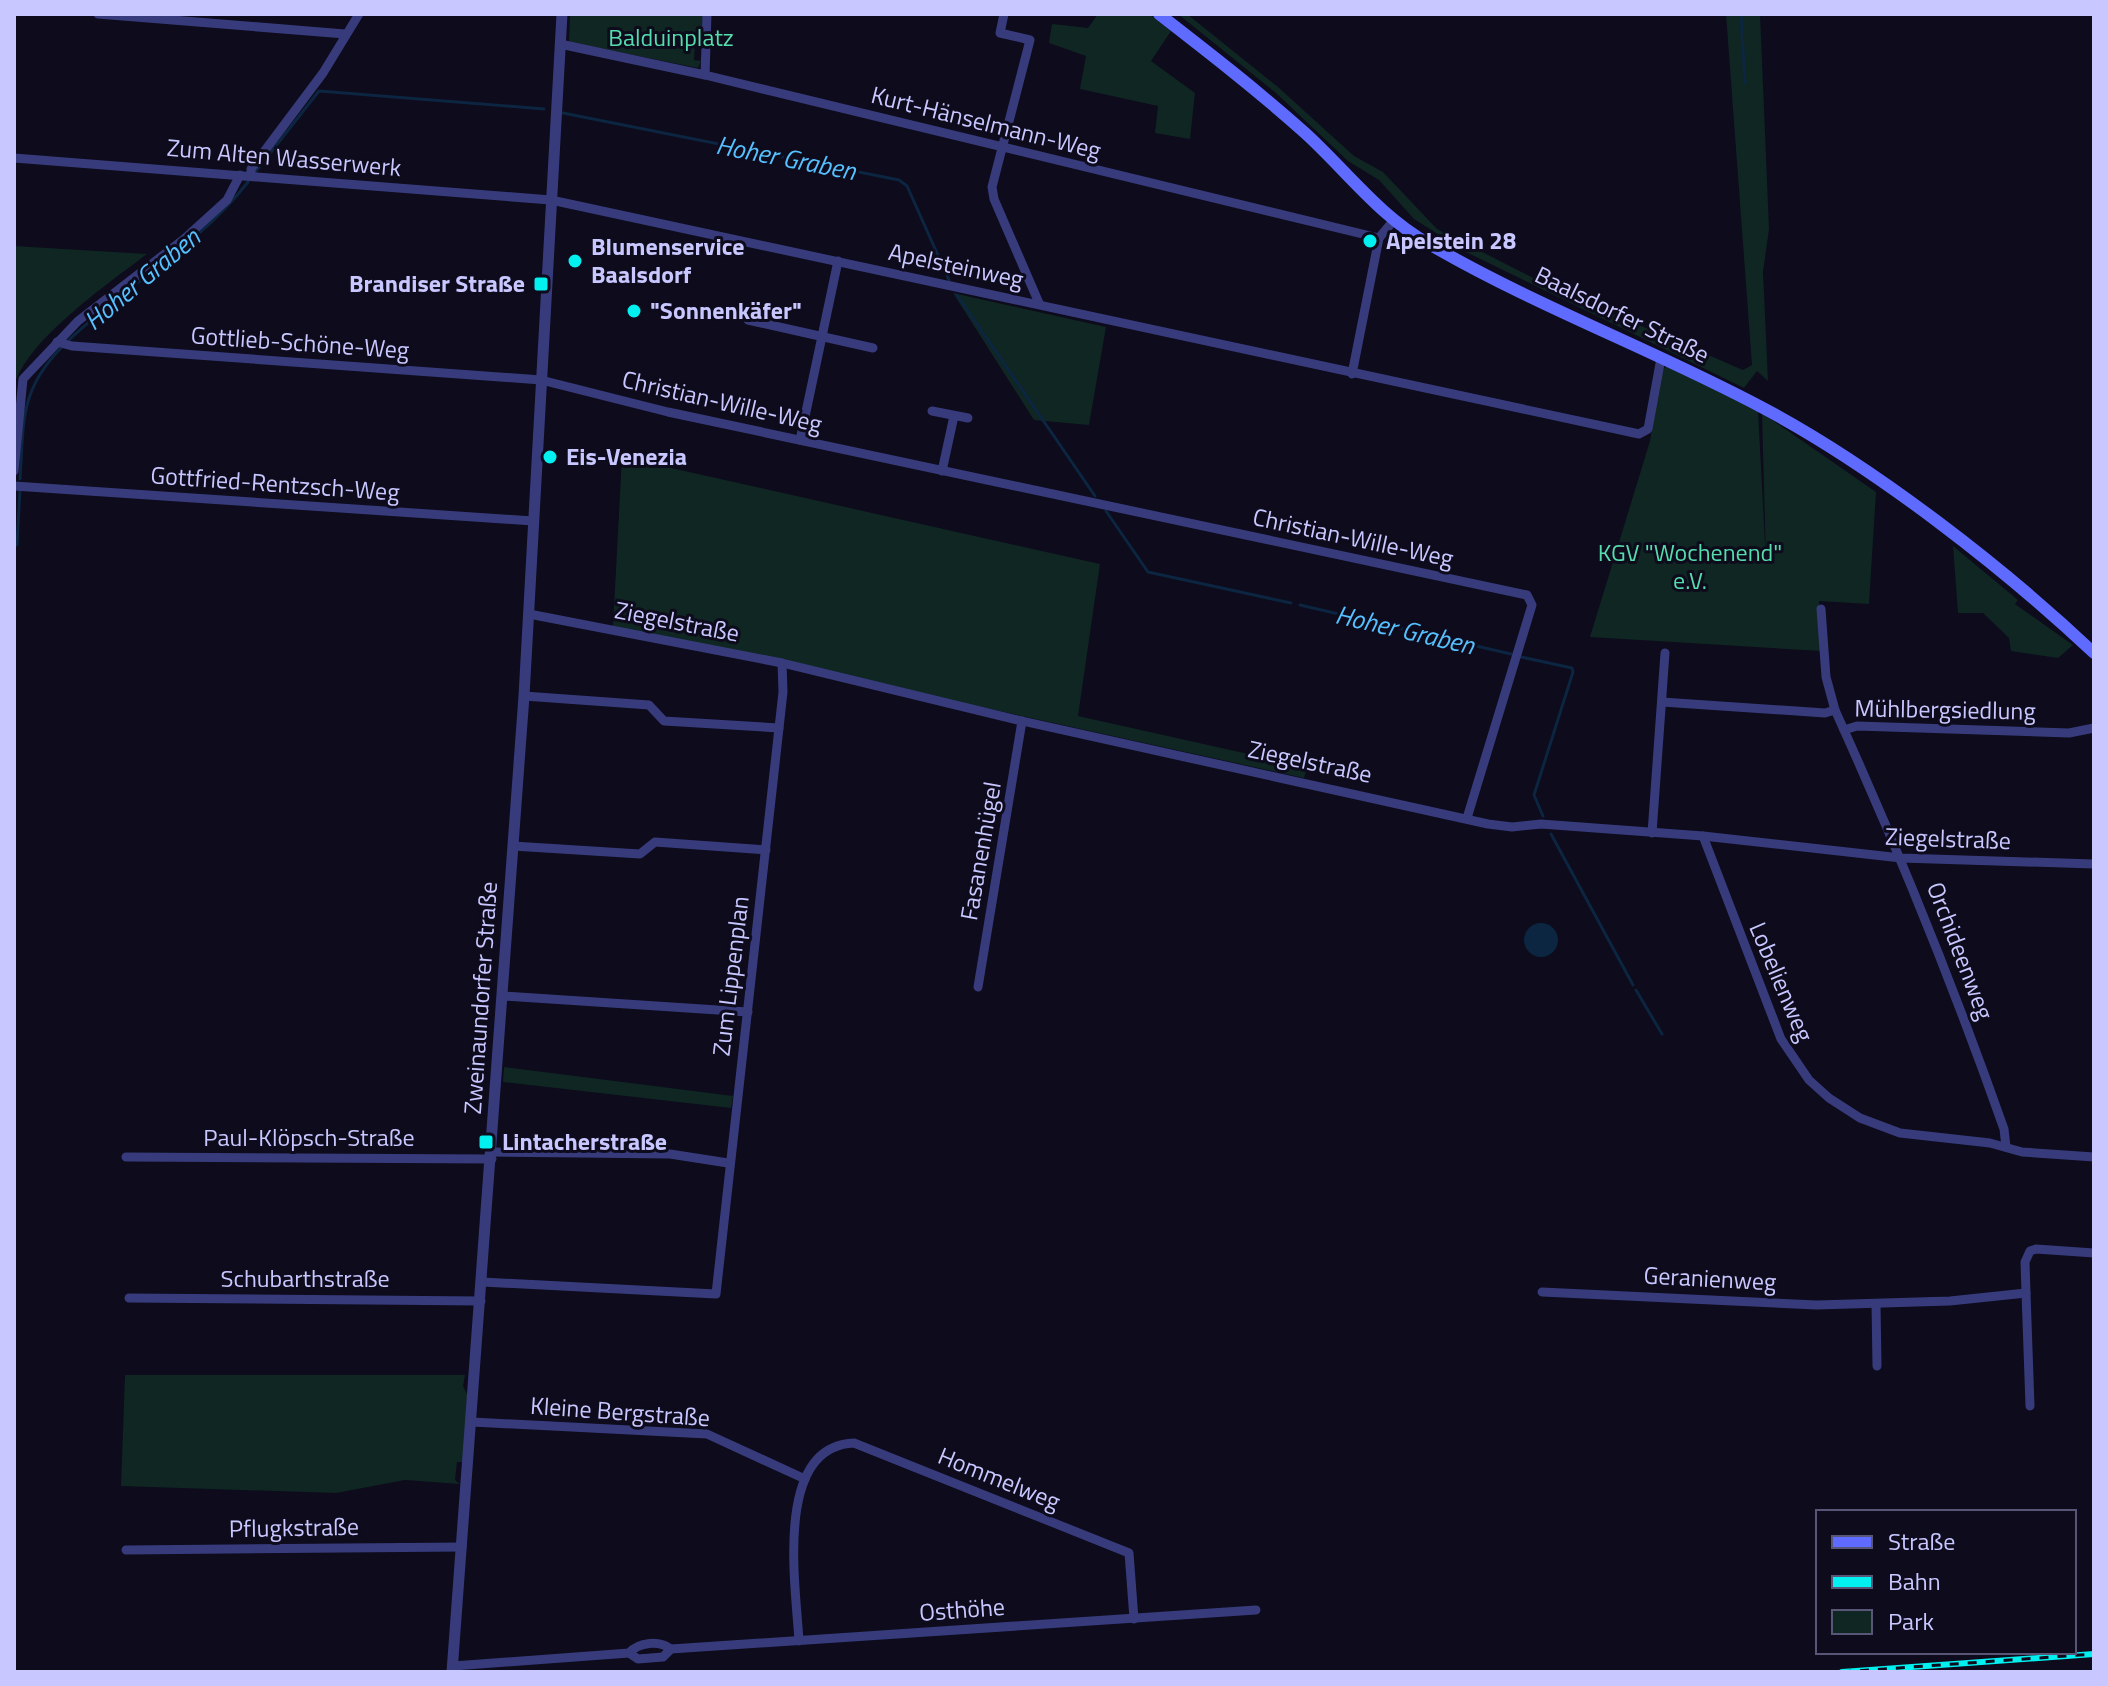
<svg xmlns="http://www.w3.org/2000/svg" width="2108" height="1686" viewBox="0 0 2108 1686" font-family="'Titillium Web',sans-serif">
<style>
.green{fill:#0f2623}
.water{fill:#0c2540}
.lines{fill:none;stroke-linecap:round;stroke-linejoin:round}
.stream{stroke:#0c2540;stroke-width:3}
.minor{stroke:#373b7b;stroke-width:9}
.tertiary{stroke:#373b7b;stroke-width:11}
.secondary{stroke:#5f6bfe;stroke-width:12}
.rail-casing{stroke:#02f0f0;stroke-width:6}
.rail{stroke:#0d0b1c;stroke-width:3;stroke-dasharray:9;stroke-linecap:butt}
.poi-dot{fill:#02f0f0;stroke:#0d0b1c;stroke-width:3}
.labels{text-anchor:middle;stroke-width:6;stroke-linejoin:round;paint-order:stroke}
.park-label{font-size:24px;fill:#55ddad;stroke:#0d0b1c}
.street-label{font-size:24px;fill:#c8c7ff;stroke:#0d0b1c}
.poi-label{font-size:24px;font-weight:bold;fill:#c8c7ff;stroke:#0d0b1c;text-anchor:start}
.water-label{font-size:26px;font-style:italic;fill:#56c1fe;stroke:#0d0b1c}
</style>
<rect width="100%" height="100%" fill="#0d0b1c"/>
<g class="green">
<polygon points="570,14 703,14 701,44 695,45 694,60 701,61 698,68 569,42"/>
<polygon points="1098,14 1149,14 1171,31 1151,61 1195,93 1190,139 1155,133 1158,106 1080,89 1086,56 1049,43 1052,24 1088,28"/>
<polygon points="1178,14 1187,14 1278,87 1354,156 1383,172 1437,229 1551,287 1743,370 1752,365 1726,14 1760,14 1769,229 1763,272 1768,381 1757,371 1744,388 1466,252 1414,219 1379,180 1348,161 1276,93"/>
<path d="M14,246L147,254C109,283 25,341 14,387Z"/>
<polygon points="953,293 1106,327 1089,425 1034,420"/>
<polygon points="1667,366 1758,410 1766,562 1762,413 1876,492 1869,604 1819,601 1821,651 1590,637 1650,441 1661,371"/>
<polygon points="622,457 1100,564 1078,716 1307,767 1304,778 613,626"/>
<polygon points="1953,546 2018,600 2015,604 2073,645 2058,658 2011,651 2009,638 1983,613 1958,613"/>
<polygon points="504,1067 733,1096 731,1108 503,1082"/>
<polygon points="125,1375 465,1375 463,1386 468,1396 464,1462 457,1462 455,1480 460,1484 405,1480 336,1493 121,1486"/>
</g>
<circle class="water" cx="1541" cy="940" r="17"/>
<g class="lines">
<g class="stream">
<polyline points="1741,14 1745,83"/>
<polyline points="563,113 899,180 907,186 949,280"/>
<polyline points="256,171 319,91 544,109"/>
<polyline points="957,295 1095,496"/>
<path d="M69,340C127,285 198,246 248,182"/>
<path d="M20,479C24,423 19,391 61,348"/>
<polyline points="1106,511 1148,572 1291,603"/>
<polyline points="14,544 17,545 20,489"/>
<polyline points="1300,605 1511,654"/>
<polyline points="1521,657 1572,668 1573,672 1534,795 1543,816"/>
<polyline points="1551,834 1633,985"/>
<polyline points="1636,990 1662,1034"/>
</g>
<g class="minor">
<polyline points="98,14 345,34"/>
<polyline points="1004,14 1000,33 1030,40 992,187 994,199 1039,303"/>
<polyline points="560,44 705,75 1379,238 1394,220"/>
<polyline points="705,75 707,14"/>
<polyline points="14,158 551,200 1639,434 1648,429 1661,358"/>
<polyline points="251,176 251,169 323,73 359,14"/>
<polyline points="748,320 873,348"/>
<polyline points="57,342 72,346 541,380 668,412 1527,595 1532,605 1467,818"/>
<polyline points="1352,374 1379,238"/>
<polyline points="932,411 968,418"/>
<polyline points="800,440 838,261"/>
<polyline points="14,471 23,379 78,321 184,239 227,200 240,175"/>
<polyline points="942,471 954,416"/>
<polyline points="14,486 533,521"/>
<polyline points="1821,609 1826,677 1835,710"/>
<polyline points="529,614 782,663 1022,721 1488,824 1512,827 1541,824 1703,836 1901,858 2094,864"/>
<polyline points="524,696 649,705 664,721 779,728"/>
<polyline points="1662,702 1825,713 1835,710 1844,730 1857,726 2069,733 2094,728"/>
<path d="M1844,730C1903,861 1956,993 2004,1129L2006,1147"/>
<polyline points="1652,833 1665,653"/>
<polyline points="1703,836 1781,1039 1809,1080 1829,1098 1860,1118 1900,1133 1990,1143 2022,1152 2094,1157"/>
<polyline points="513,846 640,854 655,842 766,850"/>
<polyline points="978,987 1022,721"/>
<polyline points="503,996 748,1012"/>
<polyline points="492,1152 670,1154 728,1163"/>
<polyline points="126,1157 492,1159"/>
<polyline points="483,1282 716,1294 783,692 782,663"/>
<polyline points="1542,1292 1817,1305 1950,1301 2026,1293 2025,1262 2030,1251 2036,1249 2094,1253"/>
<polyline points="2026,1293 2030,1406"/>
<polyline points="129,1298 481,1301"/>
<polyline points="1876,1304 1877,1366"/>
<polyline points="472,1422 707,1434 805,1479"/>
<polyline points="126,1550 462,1547"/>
<path d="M799,1641C796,1587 773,1446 854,1443L1129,1553L1134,1619"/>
<polyline points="629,1653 638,1659 663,1657 671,1649"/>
<path d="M453,1666L629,1653C639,1642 659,1640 671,1649L1256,1610"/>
</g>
<polyline class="tertiary" points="452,1672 524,696 562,14"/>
<path class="secondary" d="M1159,14C1208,52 1257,90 1304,132C1346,170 1378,215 1429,244C1537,307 1655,350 1765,409C1874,467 2004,568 2094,653"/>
<g class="rail-casing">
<polyline id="rail" points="1842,1672 2094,1654"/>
</g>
<use href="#rail" class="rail"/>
</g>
<g class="poi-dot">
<circle cx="1370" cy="241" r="8"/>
<circle cx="575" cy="261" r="8"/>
<rect x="533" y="276" width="16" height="16" rx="4"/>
<circle cx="634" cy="311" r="8"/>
<circle cx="550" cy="457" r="8"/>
<rect x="478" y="1134" width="16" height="16" rx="4"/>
</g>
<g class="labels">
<g class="park-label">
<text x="671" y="46">Balduinplatz</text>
<text x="1690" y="561">KGV "Wochenend"<tspan x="1690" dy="28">e.V.</tspan></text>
</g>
<g class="street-label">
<text transform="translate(986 123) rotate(14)" y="8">Kurt-Hänselmann-Weg</text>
<text transform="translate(284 158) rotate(5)" y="8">Zum Alten Wasserwerk</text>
<text transform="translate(956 266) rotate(12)" y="8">Apelsteinweg</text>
<text transform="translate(1622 315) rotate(26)" y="8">Baalsdorfer Straße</text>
<text transform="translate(300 343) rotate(4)" y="8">Gottlieb-Schöne-Weg</text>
<text transform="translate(722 402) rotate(13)" y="8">Christian-Wille-Weg</text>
<text transform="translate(275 484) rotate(4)" y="8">Gottfried-Rentzsch-Weg</text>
<text transform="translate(1353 538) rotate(12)" y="8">Christian-Wille-Weg</text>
<text transform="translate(677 622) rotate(11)" y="8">Ziegelstraße</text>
<text transform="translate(1945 710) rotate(1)" y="8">Mühlbergsiedlung</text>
<text transform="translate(1310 762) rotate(12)" y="8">Ziegelstraße</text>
<text transform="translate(1948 839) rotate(2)" y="8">Ziegelstraße</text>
<text transform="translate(981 851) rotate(-80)" y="8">Fasanenhügel</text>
<text transform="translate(1960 951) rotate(69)" y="8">Orchideenweg</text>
<text transform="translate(731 976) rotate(-83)" y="8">Zum Lippenplan</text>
<text transform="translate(1781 982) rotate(67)" y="8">Lobelienweg</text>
<text transform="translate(481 998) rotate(-86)" y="8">Zweinaundorfer Straße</text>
<text x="309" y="1146">Paul-Klöpsch-Straße</text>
<text x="305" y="1287">Schubarthstraße</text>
<text transform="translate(1710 1279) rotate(3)" y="8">Geranienweg</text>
<text transform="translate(620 1412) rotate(4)" y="8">Kleine Bergstraße</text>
<text transform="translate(999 1479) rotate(22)" y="8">Hommelweg</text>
<text transform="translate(294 1528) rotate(-1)" y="8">Pflugkstraße</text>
<text transform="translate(962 1610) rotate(-4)" y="8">Osthöhe</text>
</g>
<g class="poi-label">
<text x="1386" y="249">Apelstein 28</text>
<text x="591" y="255">Blumenservice<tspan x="591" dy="28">Baalsdorf</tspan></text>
<text x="525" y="292" text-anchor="end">Brandiser Straße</text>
<text x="650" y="319">"Sonnenkäfer"</text>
<text x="566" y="465">Eis-Venezia</text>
<text x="502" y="1150">Lintacherstraße</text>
</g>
<g class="water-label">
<text transform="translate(786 158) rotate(11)" y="9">Hoher Graben</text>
<text transform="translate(142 279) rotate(-40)" y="9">Hoher Graben</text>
<text transform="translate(1405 630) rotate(13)" y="9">Hoher Graben</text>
</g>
</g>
<rect width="2108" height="1686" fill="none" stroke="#c8c7ff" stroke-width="32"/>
<rect x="1816" y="1510" width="260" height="144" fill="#0d0b1c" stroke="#585677" stroke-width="2"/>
<rect x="1832" y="1536" width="40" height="12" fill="#5f6bfe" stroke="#585677" stroke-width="2"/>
<text x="1888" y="1550" font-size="24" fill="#c8c7ff">Straße</text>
<rect x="1832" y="1576" width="40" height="12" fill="#02f0f0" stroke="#585677" stroke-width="2"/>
<text x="1888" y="1590" font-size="24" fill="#c8c7ff">Bahn</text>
<rect x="1832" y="1610" width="40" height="24" fill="#0f2623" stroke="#585677" stroke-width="2"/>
<text x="1888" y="1630" font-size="24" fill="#c8c7ff">Park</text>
</svg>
